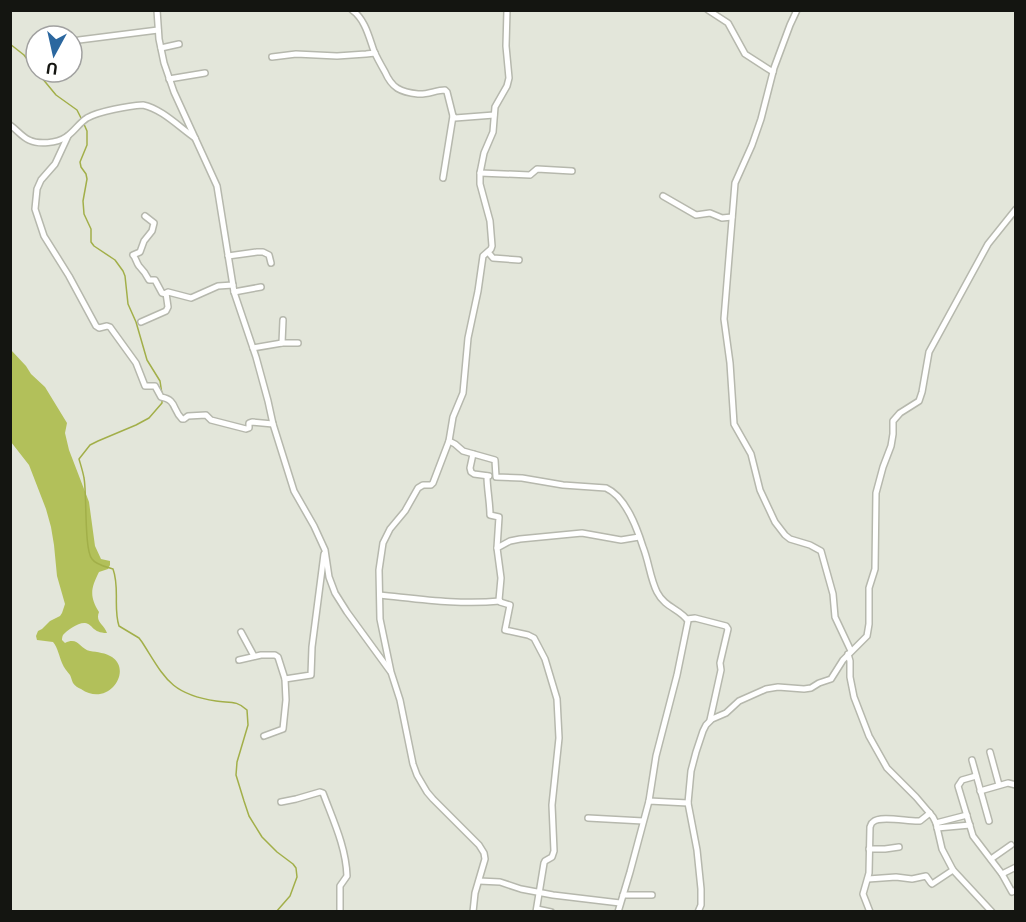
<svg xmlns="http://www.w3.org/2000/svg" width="1026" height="922" viewBox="0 0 1026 922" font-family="'Open Sans',sans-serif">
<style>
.forest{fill:#b2c05a}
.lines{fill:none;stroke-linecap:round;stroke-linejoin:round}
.stream{stroke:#a2af49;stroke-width:1.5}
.minor-casing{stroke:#b6b8ad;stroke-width:8}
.minor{stroke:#fff;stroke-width:5}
</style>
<rect width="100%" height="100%" fill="#e3e6da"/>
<path class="forest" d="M11,350L26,366L31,374L45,387L67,423L65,433L69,450L89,502L95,546L101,559L110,561V565L108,569L99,572C91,588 89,596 99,612C95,622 104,624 107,633C92,633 93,624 85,623C79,622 66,631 63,635C62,637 62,639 62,640L65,643C78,636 80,649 90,651C97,652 106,653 112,657C133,671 108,708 81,689C78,688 75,686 73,683C72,681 71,677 70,675C67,671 64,668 62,663C59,656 58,648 53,642L37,640L36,636L38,631L42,629L50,621L60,616L62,613L65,604L57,576L54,545L51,527L46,509L29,465L11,442Z"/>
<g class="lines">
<g class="stream">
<polyline points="10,44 24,55 36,71"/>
<polyline points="37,72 56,95 77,110 81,118"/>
<polyline points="83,122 87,131 87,145 80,162 81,167 86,174 87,179 83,201 84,214 91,229 91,242 94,246 115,260 123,271 125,276 128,304 136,322 147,360 160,381 162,394"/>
<path d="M162,399V403L149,418L136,425L98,441L90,445L79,459C81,466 83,472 84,478C87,493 84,550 92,559C96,565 107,567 113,569C120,588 113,608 119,626L139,638L142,642C165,678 170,694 216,701C229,703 237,700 247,710L248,725L237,762L236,775L244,801L249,816L262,837L277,852L293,864L296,868L297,877L290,896L276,912"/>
</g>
<g class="minor-casing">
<g id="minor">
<polyline points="157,10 159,39 164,63 174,92 217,186 234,292 256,357 268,401 273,424 294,491 314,526 325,550 329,577 335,593 347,612 390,671"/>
<path d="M352,10C365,19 369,37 374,51C377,58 381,65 385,72C392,88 400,92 418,94C427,95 436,90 445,90L447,92L453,116L455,118L494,115"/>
<polyline points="708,10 728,23 745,54 773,72"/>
<polyline points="797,10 790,25 774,68 761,119 752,145 735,183 724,319 730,363 734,424 751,454 760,490 775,522 785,535 790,539 810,545 821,551 833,594 835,617 851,651"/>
<polyline points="79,40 158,30"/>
<polyline points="161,48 179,44"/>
<polyline points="272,57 296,54 337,56 366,54 375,53"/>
<polyline points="169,79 205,73"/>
<path d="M10,125C17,130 22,137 29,140C39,145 57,143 66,137C74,132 79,123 87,118C99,111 129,106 143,105C162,109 179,127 195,138"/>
<path d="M68,136L55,164L41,180L37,189L35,209L44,236L69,276L96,326L99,328L107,326L110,327L136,363L145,386H155L161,397C177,400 172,409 182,419H184L188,416L206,415L211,420L246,429L249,428V423L252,422L273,424"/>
<polyline points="480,173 530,175 537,169 572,171"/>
<polyline points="443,178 453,116"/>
<polyline points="663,196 696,215 710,213 722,218 732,217"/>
<path d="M145,216L154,223L152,231L144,241L140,252L133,255C136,258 136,262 139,266C144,271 146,274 149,280H155L162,293L166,294"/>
<polyline points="488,252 493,258 519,260"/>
<polyline points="228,256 257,252 263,252 269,255 271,263"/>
<polyline points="234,292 261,287"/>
<polyline points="141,322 166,311 168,307 166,293 168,292 191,298 218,286 233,285"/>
<polyline points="282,343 283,320"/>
<polyline points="253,348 282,343 298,343"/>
<path d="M449,441L455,444L463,451L495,460L496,477L522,478L563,485L606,488C626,497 637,528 643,547C649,562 650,578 657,592C665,608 681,609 688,621L677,675L656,756L649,801"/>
<polyline points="473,454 470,468 471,472 474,474 489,476"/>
<path d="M487,476C487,489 490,502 490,515L499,517L497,548"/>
<path d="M380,595C420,599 459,605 500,601"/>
<polyline points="687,619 695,618 726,626 728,629 720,663 721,670 710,720"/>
<polyline points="241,632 254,656"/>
<polyline points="848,654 850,661 850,677 854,697 869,736 887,768 916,797 933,817 936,823 942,849 953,870 992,912"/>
<polyline points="239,660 261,655 275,655 278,657 285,679"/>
<polyline points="264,736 283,729 286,700 285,679 311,675 312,647 324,554"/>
<polyline points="990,752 999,785"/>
<polyline points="972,760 989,821"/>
<polyline points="976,776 962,780 958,786 973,836 1002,874 1012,892 1016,890"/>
<polyline points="980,791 1008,783 1016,785"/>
<path d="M281,802L296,799L320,792L323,793C333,820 346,847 347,876L340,886V912"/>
<polyline points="588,818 643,821"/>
<polyline points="936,823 967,815"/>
<polyline points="937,828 970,825"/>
<polyline points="869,849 885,849 899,847"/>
<polyline points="991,859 1011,845"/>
<polyline points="1002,874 1016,867"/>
<polyline points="868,879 896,877 912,879 926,876 931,883 932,884 953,870"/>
<polyline points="479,881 500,882 521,889 553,895 620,903"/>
<polyline points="623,895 652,895"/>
<polyline points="537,909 551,912"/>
<polyline points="473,912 475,893 485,859 484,853 479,845 433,799 427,792 417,775 413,764 400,700 391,672 380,619 379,570 383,543 390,529 405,511 418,488 423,485 431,485 433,483 449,441 453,417 463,393 468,338 478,291 483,256 491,249 492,246 490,221 480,184 480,173 484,153 493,132 495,107 507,86 509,78 506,46 507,10"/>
<polyline points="536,912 544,863 545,861 552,857 554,851 552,805 559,738 557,699 545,659 534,638 528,635 505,630 510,605 500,602 499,600 501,578 497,548 510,541 520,539 582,533 621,540 639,537"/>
<polyline points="618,912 630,872 649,801 688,803"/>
<polyline points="698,912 701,905 701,889 697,850 688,803 691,771 696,752 703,731 706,725 712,719 726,713 739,701 766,689 778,687 804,689 811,688 819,683 831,679 843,660 867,636 869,624 869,588 875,569 876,493 883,467 891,446 893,434 893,421 900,413 919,401 922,392 929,352 988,244 1016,209"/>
<path d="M870,912L863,894L869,873L870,827C871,825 871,823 873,822C880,815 909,822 920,821L930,813"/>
</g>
</g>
<use href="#minor" class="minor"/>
</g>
<rect width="1026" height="922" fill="none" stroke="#141511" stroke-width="24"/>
<g transform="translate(54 54) rotate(188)"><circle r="28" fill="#ffffff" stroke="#a1a1a0" stroke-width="1.5"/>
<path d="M0-4.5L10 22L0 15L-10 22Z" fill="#2b679f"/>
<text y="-9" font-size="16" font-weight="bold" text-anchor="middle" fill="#141511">U</text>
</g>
</svg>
